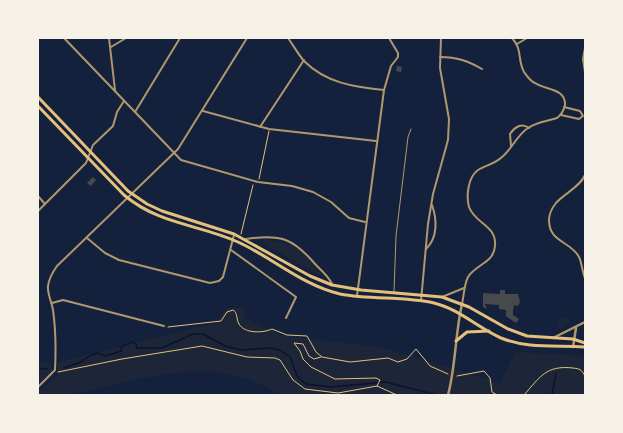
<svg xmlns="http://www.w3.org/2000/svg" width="623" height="433" viewBox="0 0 623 433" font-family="Overpass,sans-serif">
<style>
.green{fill:#1d2539}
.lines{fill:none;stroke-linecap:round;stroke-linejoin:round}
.stream{stroke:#0b132b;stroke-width:1.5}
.building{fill:#48494c}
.path{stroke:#e5c07b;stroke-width:1}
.service{stroke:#b1986c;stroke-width:1}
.minor{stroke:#b1986c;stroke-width:2}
.tertiary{stroke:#b1986c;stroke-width:2.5}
.secondary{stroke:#e5c07b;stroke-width:3}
</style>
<rect width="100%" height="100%" fill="#14213d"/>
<g class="green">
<polygon points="264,239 292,244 299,249 321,273 322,275 319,276 263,243"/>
<path d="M226,308H244L245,318L283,336L381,347L500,383L515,352L572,355L585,357V395H280C225,359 171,372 110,385C96,388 80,394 65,395C56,396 47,395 38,395V391L58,376V362L216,323Z"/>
<polygon points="565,316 570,322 560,329 556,320"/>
<polygon points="51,362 52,374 38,384 38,363"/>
</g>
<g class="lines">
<g class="stream">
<polyline points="38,368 47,369"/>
<polyline points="64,368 81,362 91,355 98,353 105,356 121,351 122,346 133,342 136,344 137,348 162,348 193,334 203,334 225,346 241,350 269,348 280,350 290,357 297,376 306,384 331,387 385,382 437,395"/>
<polyline points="552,395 556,373"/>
</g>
</g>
<g class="building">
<polygon points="397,66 402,67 401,72 396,71"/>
<polygon points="93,177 96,180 91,186 87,183"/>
<polygon points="500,290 505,290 505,294 518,294 520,302 518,306 514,305 513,310 513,315 519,319 516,323 506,316 506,310 499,309 499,305 485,304 487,309 483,307 483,293 500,294"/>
</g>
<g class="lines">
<g class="path">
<polyline points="259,179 269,131"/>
<polyline points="241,234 253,185"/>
<path d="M168,327L221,321L227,312L233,310C238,313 236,319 239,324C245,334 263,333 272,329L287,335L307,336L316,352L322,357L350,362L388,358L398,362L407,359L416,349L430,366L448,374"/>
<polyline points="321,357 314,359 309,356 303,344 294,343 300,351 303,359 311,367 335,379 376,378 380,380 377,386"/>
<polyline points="58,372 122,359 202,346 247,357 275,358 280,360 293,380 305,389 338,393 377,386 397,395"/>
<polyline points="457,376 484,371 490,378 492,392 497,395"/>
<path d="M524,395C540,377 546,365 573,368C580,369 581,369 585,376"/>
</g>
<polyline class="service" points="394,292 396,236 408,137 411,129"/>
<g class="minor">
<polyline points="64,38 181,160 258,182 292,186 313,192 331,202 349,218 365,222"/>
<polyline points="109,38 115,90"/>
<path d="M288,38C293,45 298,54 304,61C326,83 354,87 384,90"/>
<polyline points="517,44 527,38"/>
<polyline points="111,47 126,38"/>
<polyline points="585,48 583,59 585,72"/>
<path d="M440,57C457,57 468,61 482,69"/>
<polyline points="203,111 269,129 376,141"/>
<polyline points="135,112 180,38"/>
<polyline points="561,115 579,119 583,116 580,111 564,107"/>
<polyline points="260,127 304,60"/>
<path d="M511,146L510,134C514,128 521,122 529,128"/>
<path d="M585,175C580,187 565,193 556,203C552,208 549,213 549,220C549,243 571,241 579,257C582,263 582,271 585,278"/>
<polyline points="38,196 45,204"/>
<polyline points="38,211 86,163 93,145 113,126 117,112 124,101"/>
<polyline points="87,238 105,253 119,260 210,283 219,281 223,277 234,235"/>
<path d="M246,239C281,234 293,238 316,265C322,271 329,277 332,284"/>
<path d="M426,249C438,238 437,219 432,205"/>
<polyline points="231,250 296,297 286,318"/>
<polyline points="357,296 384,90 391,66 398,57 398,53 389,38"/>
<polyline points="442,297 464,288"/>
<polyline points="421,301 428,224 433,194 448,140 449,119 440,68 441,38"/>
<polyline points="52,303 63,300 164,326"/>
<path d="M462,304C464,295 464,285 468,277C476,264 494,263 495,246C497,225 475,224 469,207C466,196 468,177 478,170C486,165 495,164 502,157C512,149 517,135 528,128C536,122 548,121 557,118C562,114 564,110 565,105C566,88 545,90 535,83C530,81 527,76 524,72C517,59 523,50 512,38"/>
<path d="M38,387L55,370C56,350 56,331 53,310C52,303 47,293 48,286C49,278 52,273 57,266L178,149L247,38"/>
</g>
<g class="tertiary">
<polyline points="553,338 585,322"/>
<polyline points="573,347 576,328"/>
<path d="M448,395C456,365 455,334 462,304"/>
</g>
<g class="secondary">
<polyline points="38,97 128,191 147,204 162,211 234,234 310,276 332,285 361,290 442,297 469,307 508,329 527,336 573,339 585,343"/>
<path d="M38,106L124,195C160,225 198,224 238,242C273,258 302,285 340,294C371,300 404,296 434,303C459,309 478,328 501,338C528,349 556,345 585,347"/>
<polyline points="456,341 467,332 489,331"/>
</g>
</g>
<rect width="623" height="433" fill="none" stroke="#f6f1e7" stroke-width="78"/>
</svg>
